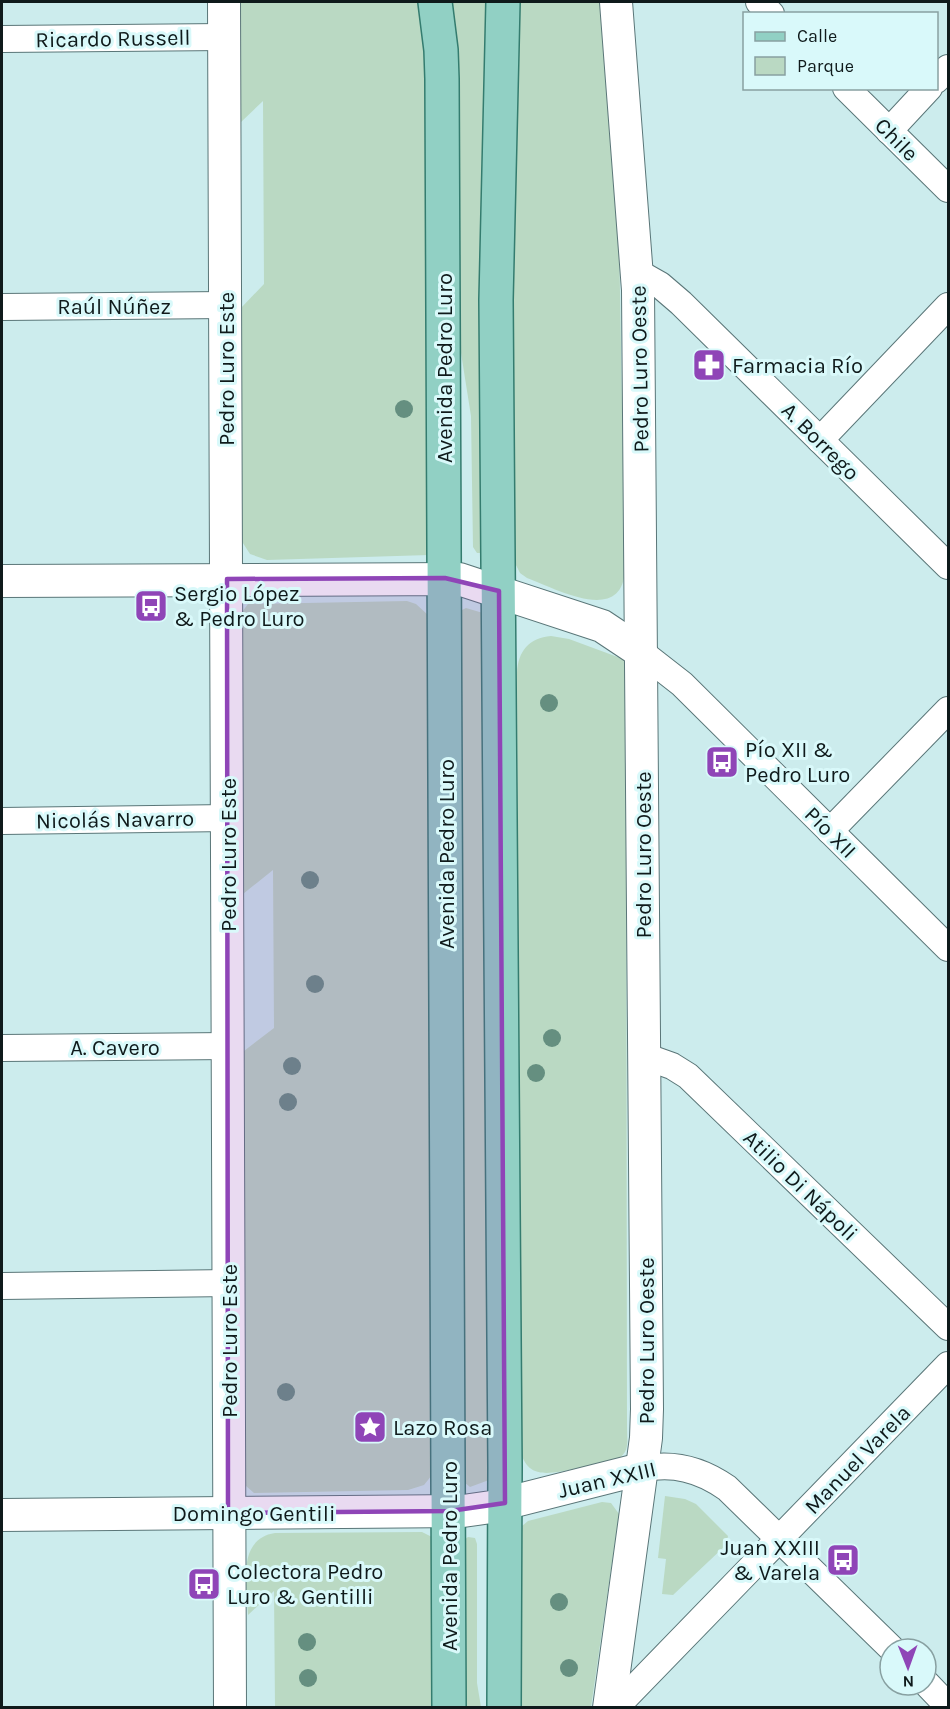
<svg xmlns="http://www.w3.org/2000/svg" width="950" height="1709" viewBox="0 0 950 1709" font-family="Karla,sans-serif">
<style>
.green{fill:#bad9c3}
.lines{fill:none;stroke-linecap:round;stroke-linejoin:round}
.minor-casing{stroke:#5a7678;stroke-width:28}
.tertiary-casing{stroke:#5a7678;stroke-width:34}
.primary-casing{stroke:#347c6f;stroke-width:36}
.minor{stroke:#fff;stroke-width:26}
.tertiary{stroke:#fff;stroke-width:32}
.primary{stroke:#91d0c4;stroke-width:33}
.tree{fill:#658f80}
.marked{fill:#8f45b7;fill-opacity:0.2;stroke:#8f45b7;stroke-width:4.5;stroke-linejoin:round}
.labels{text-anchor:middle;stroke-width:6;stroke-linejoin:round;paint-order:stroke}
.street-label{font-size:22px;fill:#0f1a1b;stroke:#d9f9fa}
.poi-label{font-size:22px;fill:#0f1a1b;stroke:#d9f9fa;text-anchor:start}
</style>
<rect width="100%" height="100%" fill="#cceced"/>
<g class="green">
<polygon points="240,2 420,2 426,35 429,555 267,560 250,554 241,540 240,309 264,284 263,101 240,123"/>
<polygon points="451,2 487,2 482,553 477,553 473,547 471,416 458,334 457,304 459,70"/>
<path d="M518,2H600L619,237L625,570C622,626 555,588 527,578L520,573L514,561L511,345Z"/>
<polygon points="407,601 416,604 428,615 432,1475 424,1485 408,1490 254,1493 246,1486 244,1051 274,1028 273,870 243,894 242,612 248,604"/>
<polygon points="466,608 483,613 489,1480 470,1487 464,1482 460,611"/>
<path d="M551,636L569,639L623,659L626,666L627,1426C627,1444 631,1454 612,1462C599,1464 586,1467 573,1469C549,1474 525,1480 520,1447L517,673C518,651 529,638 551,636Z"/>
<polygon points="665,1496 685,1499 696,1504 728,1536 726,1545 673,1595 662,1594 666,1559 658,1558"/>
<polygon points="602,1502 611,1503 619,1514 591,1707 519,1708 521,1527 528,1521"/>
<path d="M422,1532L434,1538L437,1707H275L274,1591L248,1615C247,1586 236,1539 275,1533Z"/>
<polygon points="468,1537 475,1538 477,1544 477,1683 481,1707 463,1708 464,1540"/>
</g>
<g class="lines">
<g class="minor-casing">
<g id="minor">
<polyline points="759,2 771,14"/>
<polyline points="2,39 224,37"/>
<polyline points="936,80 948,68"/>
<polyline points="846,88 948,189"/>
<polyline points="889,131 929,88"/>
<polyline points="637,272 660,285 681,303 948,566"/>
<polyline points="2,307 226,305"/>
<polyline points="820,440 948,306"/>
<polyline points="641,652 682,684 948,948"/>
<polyline points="2,821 228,818"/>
<polyline points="830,831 948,710"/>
<polyline points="2,1048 229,1046"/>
<polyline points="644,1056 672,1066 688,1076 948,1327"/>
<polyline points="2,1286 230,1283"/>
<path d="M641,1469C673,1462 700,1469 727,1488L892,1649"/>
<polyline points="926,1683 948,1706"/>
<polyline points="615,1708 948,1365"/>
</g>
</g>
<g class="tertiary-casing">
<g id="tertiary">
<polyline points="224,2 230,1708"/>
<polyline points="2,581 459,579 602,626 641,652"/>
<polyline points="2,1515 463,1511 491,1507 641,1469"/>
<polyline points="609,1708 646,1438 647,1409 638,290 616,2"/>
</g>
</g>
<g class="primary-casing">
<g id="primary">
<polyline points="435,2 441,50 442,79 449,1708"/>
<polyline points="503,2 496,300 505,1467 504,1708"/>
</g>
</g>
<use href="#minor" class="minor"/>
<use href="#tertiary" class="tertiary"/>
<use href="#primary" class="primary"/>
</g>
<g class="tree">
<circle cx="404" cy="409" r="9"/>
<circle cx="549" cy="703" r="9"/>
<circle cx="310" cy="880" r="9"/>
<circle cx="315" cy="984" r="9"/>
<circle cx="552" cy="1038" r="9"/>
<circle cx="292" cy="1066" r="9"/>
<circle cx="536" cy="1073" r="9"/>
<circle cx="288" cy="1102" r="9"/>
<circle cx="286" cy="1392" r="9"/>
<circle cx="559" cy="1602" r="9"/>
<circle cx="307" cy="1642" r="9"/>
<circle cx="569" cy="1668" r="9"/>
<circle cx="308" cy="1678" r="9"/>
</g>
<path class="marked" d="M445,578L499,591L505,1503L450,1511L228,1513L227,579Z"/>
<defs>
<g id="pharmacy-square" transform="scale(1.725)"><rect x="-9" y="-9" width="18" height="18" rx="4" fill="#8f45b7" stroke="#d9f9fa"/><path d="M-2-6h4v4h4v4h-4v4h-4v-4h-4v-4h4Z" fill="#fff"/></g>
<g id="bus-square" transform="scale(1.725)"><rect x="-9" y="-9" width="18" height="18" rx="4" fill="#8f45b7" stroke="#d9f9fa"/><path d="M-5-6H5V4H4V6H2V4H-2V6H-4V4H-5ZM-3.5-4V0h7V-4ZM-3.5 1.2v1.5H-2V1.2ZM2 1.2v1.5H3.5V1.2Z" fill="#fff"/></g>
<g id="sight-square" transform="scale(1.725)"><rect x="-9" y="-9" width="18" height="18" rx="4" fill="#8f45b7" stroke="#d9f9fa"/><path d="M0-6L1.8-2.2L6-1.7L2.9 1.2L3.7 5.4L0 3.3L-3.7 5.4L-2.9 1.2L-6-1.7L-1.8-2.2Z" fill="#fff"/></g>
</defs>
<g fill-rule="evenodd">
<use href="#pharmacy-square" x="709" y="365"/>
<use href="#bus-square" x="151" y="606"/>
<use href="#bus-square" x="722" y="762"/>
<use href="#sight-square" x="370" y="1427"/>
<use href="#bus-square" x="843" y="1560"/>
<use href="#bus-square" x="204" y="1584"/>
</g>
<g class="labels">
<g class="street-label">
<text transform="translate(113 38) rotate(-1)" y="8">Ricardo Russell</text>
<text transform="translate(897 139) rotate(45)" y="8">Chile</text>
<text x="114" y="314">Raúl Núñez</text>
<text transform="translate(444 368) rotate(-90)" y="8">Avenida Pedro Luro</text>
<text transform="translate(226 369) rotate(-90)" y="8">Pedro Luro Este</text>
<text transform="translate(639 369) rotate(-91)" y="8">Pedro Luro Oeste</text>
<text transform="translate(821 441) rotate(45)" y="8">A. Borrego</text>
<text transform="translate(115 819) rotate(-1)" y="8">Nicolás Navarro</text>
<text transform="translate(831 832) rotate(45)" y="8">Pío XII</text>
<text transform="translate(446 854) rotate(-90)" y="8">Avenida Pedro Luro</text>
<text transform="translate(228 855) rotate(-90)" y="8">Pedro Luro Este</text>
<text transform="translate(643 855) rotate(-90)" y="8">Pedro Luro Oeste</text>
<text x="115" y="1055">A. Cavero</text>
<text transform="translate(801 1185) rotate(44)" y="8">Atilio Di Nápoli</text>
<text transform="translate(229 1341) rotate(-90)" y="8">Pedro Luro Este</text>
<text transform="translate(646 1341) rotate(-90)" y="8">Pedro Luro Oeste</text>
<text transform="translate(857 1459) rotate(-46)" y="8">Manuel Varela</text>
<text transform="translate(607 1479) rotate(-13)" y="8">Juan XXIII</text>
<text x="254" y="1521">Domingo Gentili</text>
<text transform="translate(449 1556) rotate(-90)" y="8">Avenida Pedro Luro</text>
</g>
<g class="poi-label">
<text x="732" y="373">Farmacia Río</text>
<text x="174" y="601">Sergio López<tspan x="174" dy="25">&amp; Pedro Luro</tspan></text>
<text x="745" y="757">Pío XII &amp;<tspan x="745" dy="25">Pedro Luro</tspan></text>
<text x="393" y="1435">Lazo Rosa</text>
<text x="820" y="1555" text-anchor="end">Juan XXIII<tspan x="820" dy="25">&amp; Varela</tspan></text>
<text x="227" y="1579">Colectora Pedro<tspan x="227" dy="25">Luro &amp; Gentilli</tspan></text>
</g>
</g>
<rect width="950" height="1709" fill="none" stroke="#0f1a1b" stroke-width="6"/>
<rect x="743" y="12" width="195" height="78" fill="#d9f9fa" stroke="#88a0a1" stroke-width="1.5"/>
<rect x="755" y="32" width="30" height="9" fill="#91d0c4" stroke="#88a0a1" stroke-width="1.5"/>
<text x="797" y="42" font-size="18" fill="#0f1a1b">Calle</text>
<rect x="755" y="57" width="30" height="18" fill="#bad9c3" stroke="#88a0a1" stroke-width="1.5"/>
<text x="797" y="72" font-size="18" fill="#0f1a1b">Parque</text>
<g transform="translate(908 1667) rotate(179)"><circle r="28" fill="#d9f9fa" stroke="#88a0a1" stroke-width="1.5"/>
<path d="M0-4.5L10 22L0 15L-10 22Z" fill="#8f45b7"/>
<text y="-9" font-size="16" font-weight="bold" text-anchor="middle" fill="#0f1a1b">N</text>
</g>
</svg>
